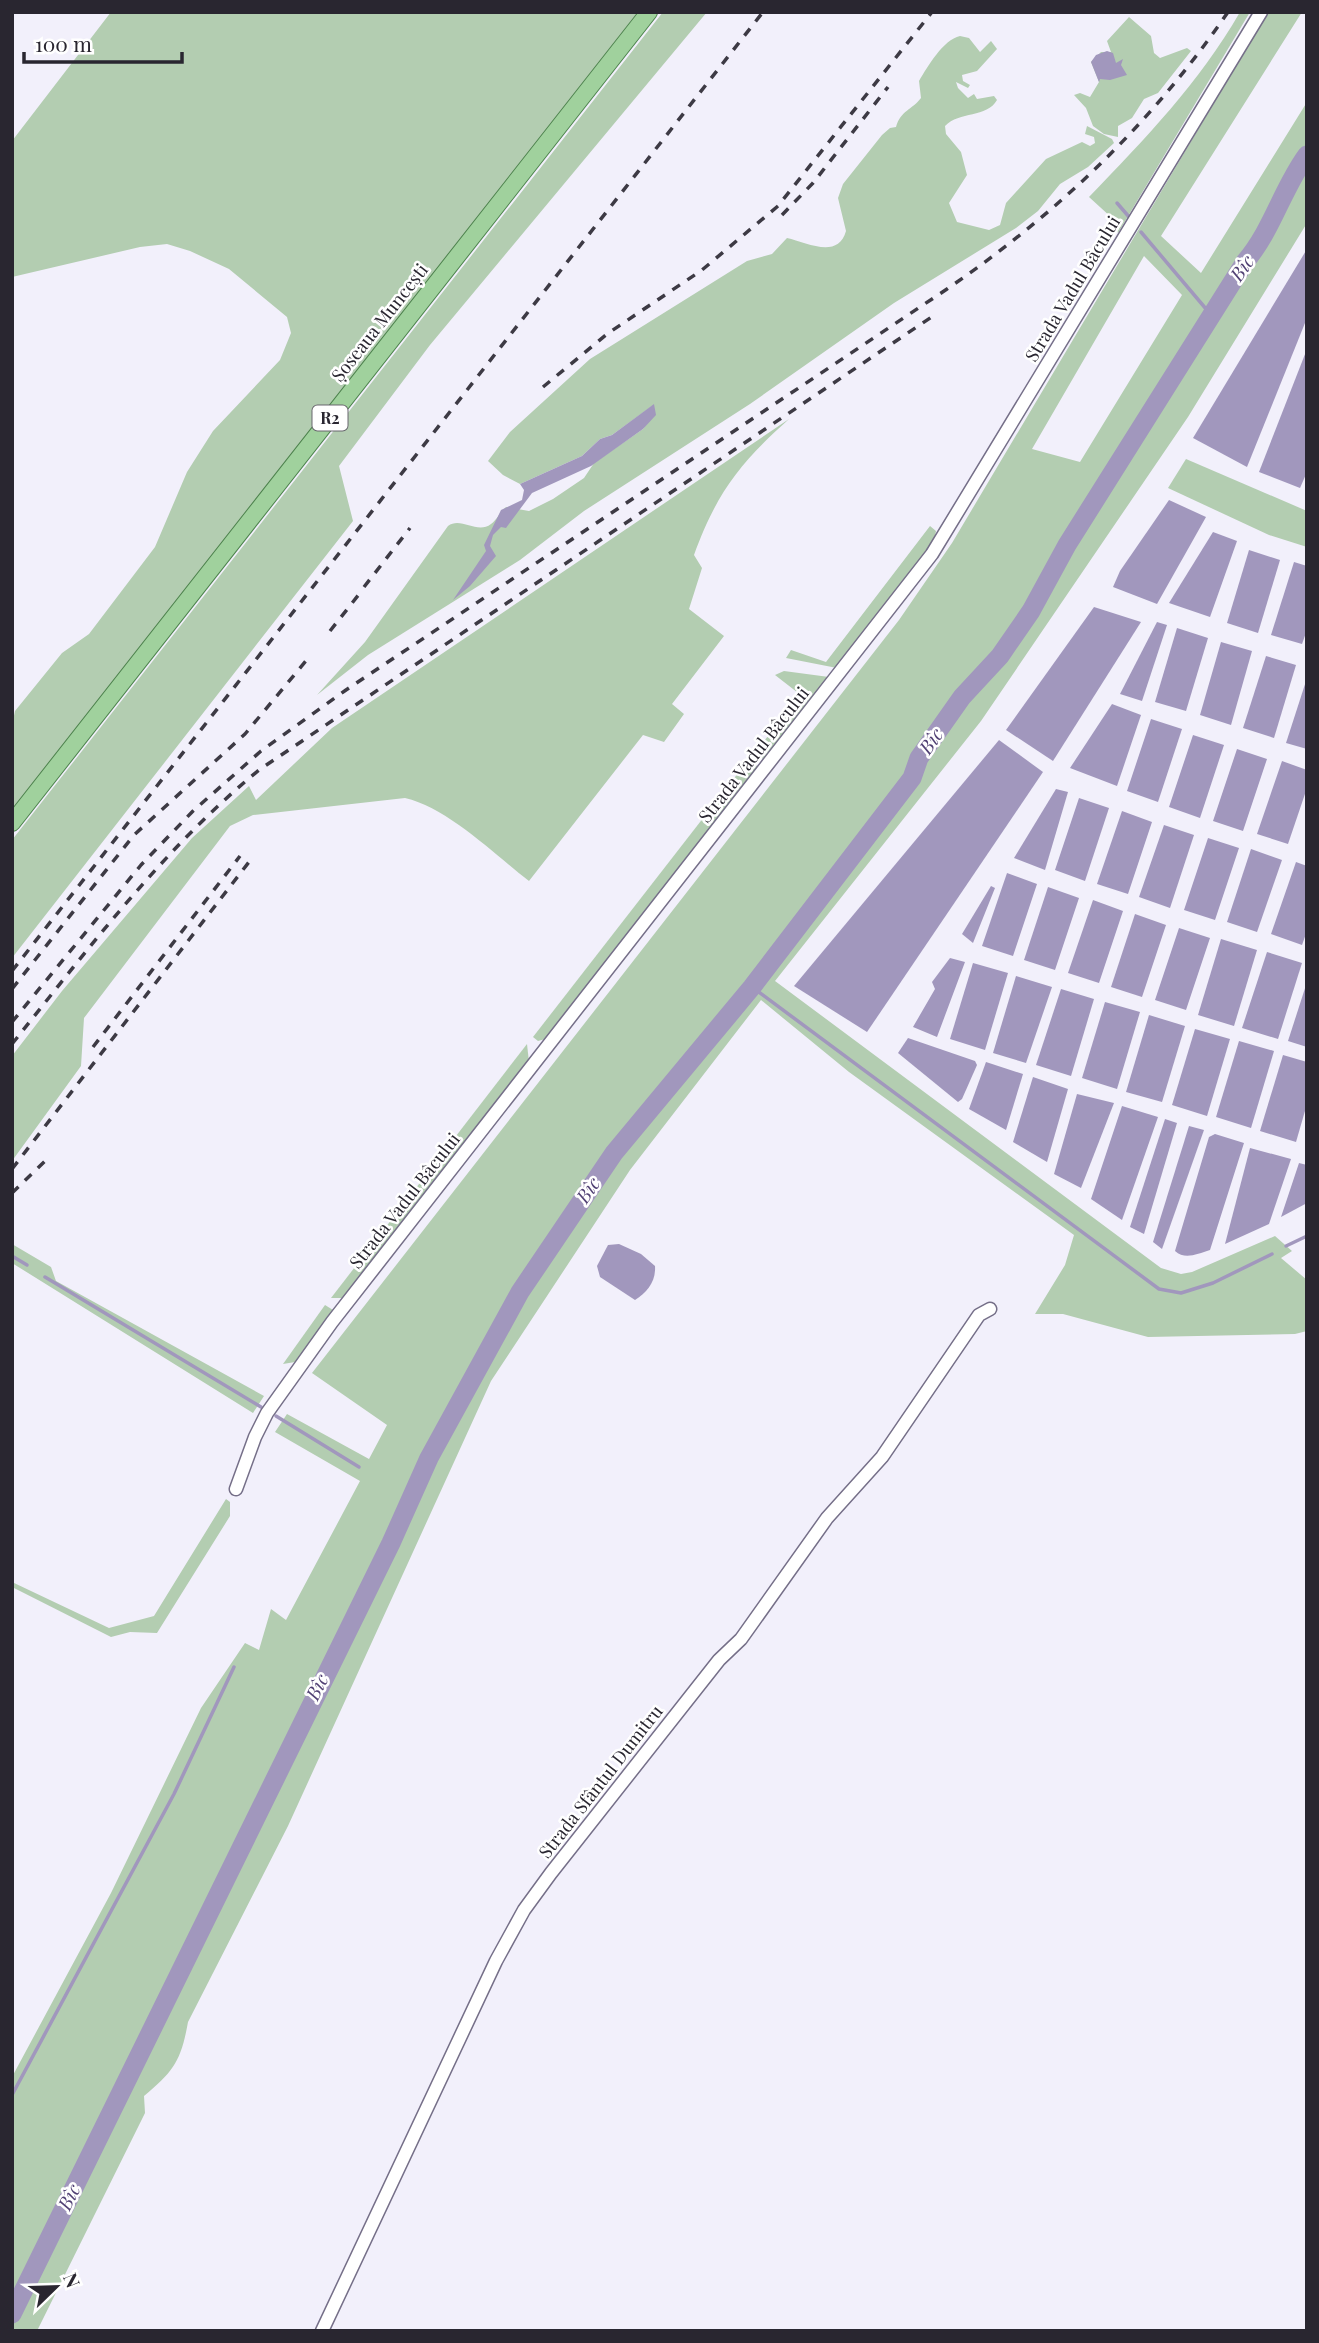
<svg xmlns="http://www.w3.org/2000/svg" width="1319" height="2343" viewBox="0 0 1319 2343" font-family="'Playfair Display',serif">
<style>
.green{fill:#b3cdb1;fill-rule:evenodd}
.water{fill:#a197bd}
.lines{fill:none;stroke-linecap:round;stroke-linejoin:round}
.stream{stroke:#a197bd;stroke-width:3.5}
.river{stroke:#a197bd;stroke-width:19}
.minor-casing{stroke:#756f88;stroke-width:15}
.major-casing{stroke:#4d824d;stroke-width:18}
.minor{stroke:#fff;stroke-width:12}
.major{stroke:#a0d19d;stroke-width:16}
.rail{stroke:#3d3a44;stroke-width:3.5;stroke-dasharray:9 9;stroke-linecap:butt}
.labels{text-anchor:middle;stroke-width:5;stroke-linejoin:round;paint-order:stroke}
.shield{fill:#fff;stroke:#69676e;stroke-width:2}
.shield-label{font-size:16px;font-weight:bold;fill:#292630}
.street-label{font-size:18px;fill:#292630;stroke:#fff}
.water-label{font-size:19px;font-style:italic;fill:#514174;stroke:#fff}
</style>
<rect width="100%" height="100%" fill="#f2f0fb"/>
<g class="green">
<polygon points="111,12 638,12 12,813 12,725 15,711 62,653 89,634 155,547 187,472 213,431 280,360 291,333 287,317 229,269 190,251 167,244 140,247 12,277 12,141"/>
<polygon points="663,12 707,12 430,345 339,466 353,521 12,958 12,840"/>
<path d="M1240,12H1250L1118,233L1112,218L1089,197C1145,139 1199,83 1240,12Z"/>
<path d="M1268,12H1302L1161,236L1201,273L1307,102V223L1188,417L981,721L775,981L1161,1268L1181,1274L1192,1272L1275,1236L1292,1251L1281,1258L1307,1280V1331L1295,1334L1148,1337L1063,1314H1035L1065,1265L1074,1235L849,1072L761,1000L630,1170L491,1381L288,1826L188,2022C181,2061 174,2071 144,2096L145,2113L37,2331H12V2077L111,1893L201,1708L245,1643L259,1650L271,1609L286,1620L360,1481L275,1432L287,1414L369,1459L387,1425L312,1373L899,620L952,543ZM1144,256L1182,295L1080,462L1032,449Z"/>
<polygon points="1129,17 1151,36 1154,53 1160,58 1187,48 1191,51 1158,93 1144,99 1132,118 1118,126 1118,137 1104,134 1093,126 1086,108 1074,95 1080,93 1090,97 1099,82 1091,62 1101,52 1111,52 1107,41"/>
<path d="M960,36L969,38L980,52L991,41L997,49L977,71L962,75L963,81L970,85L968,88L956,82L958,88L968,98L974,94L977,99L994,96L997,100C987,118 959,111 945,126L946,134L961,152L967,175L949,203L957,222L989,230L1000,225L1006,203L1046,159L1082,142L1090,146L1095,143L1094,137L1085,134L1087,126L1112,139L1114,143L1088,167L1060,184L1038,211L1016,228L894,303L750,404L584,511L520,560L368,655L317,695L365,642L448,526C461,516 477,535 491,524C497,520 500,512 506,507L529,511L553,499L584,478L594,463L643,429L654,414L652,406L612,435L600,439L582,456L520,484L503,475L488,461L510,432L590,359L747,261L772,254L787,238C806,242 838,260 846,231L838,198L843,184L882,135L890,128L896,127C901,110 912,110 921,98L919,81C928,66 943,40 960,36Z"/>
<path d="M789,419C740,463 717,492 694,555L702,568L689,609L724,636L672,704L684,714L664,742L643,735L529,881C494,854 448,808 405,798L253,815L230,826L84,1018L81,1066L12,1161V1056L62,991L192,838L249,786L256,800L332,728Z"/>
<polygon points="1186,459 1307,511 1307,547 1269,535 1168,488"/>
<polygon points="930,526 936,531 934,542 837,668 786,658 791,650 826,662"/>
<polygon points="784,671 829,677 765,760 753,754 802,696 775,675"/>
<polygon points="749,759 760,769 549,1038 538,1041 533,1037"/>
<polygon points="527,1044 529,1062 364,1273 342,1298 331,1298"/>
<polygon points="12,1244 51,1267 56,1281 264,1396 253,1413 12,1263"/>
<polygon points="325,1305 333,1310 301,1355 295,1362 283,1364"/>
<polygon points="226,1499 230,1502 230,1516 157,1633 130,1632 111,1637 12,1587 12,1582 109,1628 154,1616"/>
</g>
<g class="water">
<polygon points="1107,51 1113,53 1116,63 1123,59 1121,65 1127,75 1110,80 1100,79 1099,82 1091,62 1096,55"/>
<polygon points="1307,249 1307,318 1247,467 1193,438"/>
<polygon points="1307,349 1307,472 1300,488 1259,472"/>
<polygon points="654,404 656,415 643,429 591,466 532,493 506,528 501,527 493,535 490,546 496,556 470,586 453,600 486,551 484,545 501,510 522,500 524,490 520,484 582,456 600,439 612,435"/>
<polygon points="1169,500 1206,517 1157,604 1113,587 1120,571"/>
<polygon points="1213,532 1237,541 1210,617 1169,603"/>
<polygon points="1249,550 1280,560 1258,633 1227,623"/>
<polygon points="1294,562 1307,566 1307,630 1302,644 1271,635"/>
<polygon points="1094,607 1141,622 1053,761 1006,730"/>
<polygon points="1157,622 1167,625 1142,701 1120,694"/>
<polygon points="1177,628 1208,638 1186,711 1155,702"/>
<polygon points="1221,642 1252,651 1231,725 1200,715"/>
<polygon points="1266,656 1296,665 1274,738 1243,728"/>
<polygon points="1307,678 1307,749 1286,743"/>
<polygon points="1112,704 1141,715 1117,786 1070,768"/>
<polygon points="1151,719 1182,729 1158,802 1127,791"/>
<polygon points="1193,735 1224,745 1200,818 1169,807"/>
<polygon points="999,740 1043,772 867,1032 794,986"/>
<polygon points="1237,749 1267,759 1243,831 1213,821"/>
<polygon points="1282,761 1307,770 1307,788 1288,844 1257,834"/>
<polygon points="1056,789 1068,792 1045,870 1014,858"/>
<polygon points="1079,798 1109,808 1085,881 1055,870"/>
<polygon points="1122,811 1152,822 1128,894 1097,884"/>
<polygon points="1164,825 1194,835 1170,908 1139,897"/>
<polygon points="1208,838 1239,848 1215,920 1184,910"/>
<polygon points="1251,849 1282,860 1257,932 1227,922"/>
<polygon points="1296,862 1307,866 1307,931 1302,945 1271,934"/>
<polygon points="1007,873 1037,884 1013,956 982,946"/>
<polygon points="991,886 995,888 973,943 962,934"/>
<polygon points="1048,887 1079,898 1055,970 1024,960"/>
<polygon points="1093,900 1123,911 1099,983 1068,973"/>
<polygon points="1135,914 1166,925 1142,997 1111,987"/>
<polygon points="1179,928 1210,938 1186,1010 1155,1000"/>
<polygon points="1221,939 1257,950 1234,1026 1198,1015"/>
<polygon points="1267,952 1302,963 1278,1039 1242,1028"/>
<polygon points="950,958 965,962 937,1037 913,1027 935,989 932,982"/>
<polygon points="973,963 1008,973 985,1050 950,1039"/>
<polygon points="1016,976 1052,987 1026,1063 993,1053"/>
<polygon points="1307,982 1307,1047 1288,1041"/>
<polygon points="1061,989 1094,999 1071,1076 1036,1065"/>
<polygon points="1105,1002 1140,1012 1117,1089 1082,1078"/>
<polygon points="1149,1015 1185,1026 1162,1102 1126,1092"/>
<polygon points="1195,1029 1230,1039 1207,1116 1172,1105"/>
<polygon points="908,1038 975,1061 977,1065 962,1099 958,1102 898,1053"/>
<polygon points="1239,1041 1274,1051 1251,1128 1216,1117"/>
<polygon points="1283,1055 1307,1062 1307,1104 1296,1142 1260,1131"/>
<polygon points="986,1062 1023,1074 1006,1130 969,1109"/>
<polygon points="1033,1077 1068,1089 1047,1162 1013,1142"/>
<polygon points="1077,1094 1114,1103 1081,1188 1054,1174"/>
<polygon points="1122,1106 1158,1117 1122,1220 1091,1199"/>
<polygon points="1165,1119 1177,1123 1144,1234 1130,1227"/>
<polygon points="1189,1126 1204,1130 1162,1249 1153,1242"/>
<path d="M1215,1134L1244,1143L1210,1250C1197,1254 1185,1260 1175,1251L1209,1137Z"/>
<polygon points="1250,1148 1291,1159 1269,1224 1225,1244"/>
<polygon points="1299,1163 1307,1165 1307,1203 1281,1217"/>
<path d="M619,1244L641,1254L655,1266C656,1282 647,1292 635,1300L600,1277L597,1266L608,1245Z"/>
</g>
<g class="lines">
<g class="stream">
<polyline points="1117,203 1130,218"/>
<polyline points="1141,232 1212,316"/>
<polyline points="752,987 1159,1289 1181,1293 1213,1283 1272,1254"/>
<polyline points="1286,1246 1307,1236"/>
<polyline points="12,1256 27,1265"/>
<polyline points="45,1277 261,1407"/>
<polyline points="276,1416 359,1467"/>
<polyline points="12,2095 174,1794 234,1667"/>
</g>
<path class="river" d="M12,2314L391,1543L429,1458L520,1292L614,1153L752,987L912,778L919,758L962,697L1000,656L1031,611L1067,545L1245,262C1273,229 1282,189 1307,155"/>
<g class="minor-casing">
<g id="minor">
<polyline points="236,1489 255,1437 267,1413 332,1322 932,554 1261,12"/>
<polyline points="322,2331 496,1961 524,1910 551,1873 719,1660 741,1639 827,1518 882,1457 979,1315 990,1309"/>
</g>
</g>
<g class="major-casing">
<polyline id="major" points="12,823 649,12"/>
</g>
<use href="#minor" class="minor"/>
<use href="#major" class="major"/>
<g class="rail">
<polyline points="782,215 813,183 888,87"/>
<polyline points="543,387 607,334 702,270 778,206 932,12"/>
<polyline points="364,587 410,528"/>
<polyline points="330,631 360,593"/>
<polyline points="12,971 763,12"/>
<polyline points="12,989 134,835 245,734 310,656"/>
<path d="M12,1022L141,865L193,811L261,751L346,690L947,289C1058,213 1152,123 1228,12"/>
<path d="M12,1044C89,948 163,849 259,770L936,314"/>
<polyline points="93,1047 240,856"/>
<polyline points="12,1169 249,862"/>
<polyline points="12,1193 45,1161"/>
</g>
</g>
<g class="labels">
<rect class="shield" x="312.5" y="405.5" width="35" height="25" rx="5"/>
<g class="shield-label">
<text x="330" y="424">R2</text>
</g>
<g class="street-label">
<text transform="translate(1073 289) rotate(-59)" y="6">Strada Vadul Bâcului</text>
<text transform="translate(380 323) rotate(-52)" y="6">Șoseaua Muncești</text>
<text transform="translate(754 755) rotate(-52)" y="6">Strada Vadul Bâcului</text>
<text transform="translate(405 1201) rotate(-52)" y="6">Strada Vadul Bâcului</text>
<text transform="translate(601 1782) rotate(-52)" y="6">Strada Sfântul Dumitru</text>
</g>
<g class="water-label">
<text transform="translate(1242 268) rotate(-55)" y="7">Bîc</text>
<text transform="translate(931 741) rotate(-55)" y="7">Bîc</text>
<text transform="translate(588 1190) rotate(-56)" y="7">Bîc</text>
<text transform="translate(317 1687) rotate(-64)" y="7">Bîc</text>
<text transform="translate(69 2197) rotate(-64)" y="7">Bîc</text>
</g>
</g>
<rect width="1319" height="2343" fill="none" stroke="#292630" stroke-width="28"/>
<g transform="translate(56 2287) rotate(67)" stroke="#ffffff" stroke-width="5" paint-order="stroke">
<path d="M0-5L12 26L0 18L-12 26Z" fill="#292630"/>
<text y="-10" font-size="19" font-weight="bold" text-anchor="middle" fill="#292630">N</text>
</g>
<path d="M24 52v10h158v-10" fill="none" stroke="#292630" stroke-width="3.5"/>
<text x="35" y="52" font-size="21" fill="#292630" stroke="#ffffff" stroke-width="5" paint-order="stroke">100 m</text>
</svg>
